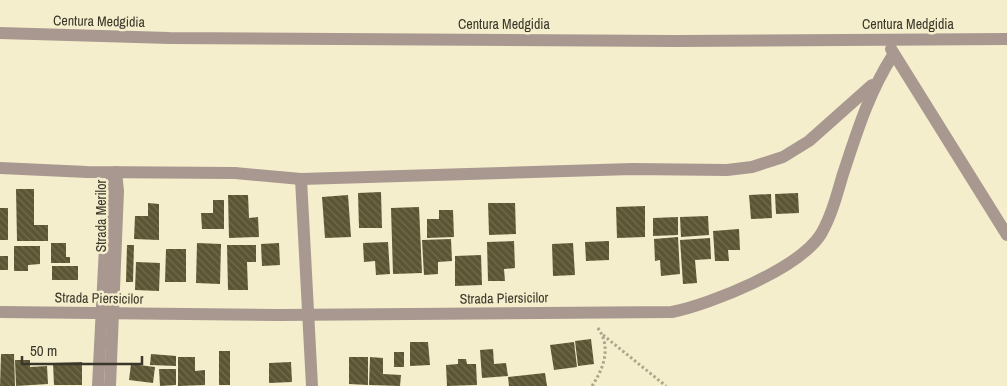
<svg xmlns="http://www.w3.org/2000/svg" width="1007" height="386" viewBox="0 0 1007 386" font-family="'Archivo Narrow',sans-serif">
<style>
.building{fill:url(#building-back-hatch)}
.lines{fill:none;stroke-linecap:round;stroke-linejoin:round}
.path{stroke:#aba68c;stroke-width:3;stroke-dasharray:2.5 2.5;stroke-linecap:butt}
.minor{stroke:#a99890;stroke-width:12}
.labels{text-anchor:middle;stroke-width:5;stroke-linejoin:round;paint-order:stroke}
.street-label{font-size:14px;fill:#39372a;stroke:#f5eecc}
</style>
<defs>
<pattern id="building-back-hatch" width="6" height="6" patternUnits="userSpaceOnUse" patternTransform="scale(1.25)"><rect width="6" height="6" fill="#5c5534"/><path d="M-1 5l2 2M0 0l6 6M5-1l2 2" fill="none" stroke="#716b50"/></pattern>
</defs>
<rect width="100%" height="100%" fill="#f5eecc"/>
<g class="building">
<polygon points="16,189 34,189 34,225 48,225 48,241 17,241"/>
<polygon points="381,192 382,228 359,228 358,193"/>
<polygon points="798,193 799,213 776,214 775,194"/>
<polygon points="771,194 772,218 751,219 749,195"/>
<polygon points="228,195 248,195 249,218 258,217 259,237 229,238"/>
<polygon points="348,195 351,237 325,238 322,197"/>
<polygon points="213,200 224,200 224,229 202,229 201,213 213,213"/>
<polygon points="148,203 159,204 159,240 134,239 135,216 148,216"/>
<polygon points="488,203 515,203 516,234 489,235"/>
<polygon points="645,206 645,237 617,238 616,207"/>
<polygon points="419,207 422,273 393,274 391,208"/>
<rect x="0" y="208" width="8" height="32"/>
<polygon points="439,210 453,210 454,237 427,238 427,219 439,219"/>
<polygon points="708,216 709,235 681,237 680,217"/>
<polygon points="678,217 678,235 653,236 653,218"/>
<polygon points="739,229 740,250 728,250 729,261 715,261 713,231"/>
<polygon points="678,237 680,274 661,276 660,260 655,261 654,239"/>
<polygon points="710,238 711,259 695,260 697,283 683,284 680,240"/>
<polygon points="451,239 452,261 438,262 438,274 424,275 422,240"/>
<polygon points="514,241 515,268 504,269 505,281 488,281 487,242"/>
<polygon points="609,241 609,260 586,261 585,242"/>
<polygon points="388,242 390,274 376,275 375,261 364,262 363,243"/>
<polygon points="51,243 66,243 66,257 70,257 70,263 51,263"/>
<polygon points="197,243 221,244 220,284 196,283"/>
<polygon points="279,243 280,265 262,266 261,244"/>
<polygon points="573,243 575,275 553,276 552,244"/>
<polygon points="127,245 134,245 133,282 126,282"/>
<polygon points="227,245 256,245 256,262 247,262 248,290 228,290"/>
<polygon points="14,246 40,246 40,264 28,265 28,271 14,271"/>
<polygon points="166,249 186,249 186,282 165,282"/>
<polygon points="481,255 482,285 455,286 455,256"/>
<rect x="0" y="256" width="8" height="14"/>
<polygon points="136,262 160,263 159,291 135,290"/>
<rect x="52" y="266" width="26" height="14"/>
<polygon points="591,339 594,364 578,366 575,341"/>
<polygon points="410,342 428,342 430,365 410,366"/>
<polygon points="574,342 577,367 554,370 550,345"/>
<polygon points="493,349 494,364 506,363 508,376 482,378 480,350"/>
<rect x="219" y="351" width="11" height="34"/>
<rect x="394" y="352" width="10" height="15"/>
<polygon points="1,354 14,354 15,386 0,386"/>
<polygon points="151,354 176,356 176,366 150,365"/>
<polygon points="178,357 195,357 195,371 205,370 205,385 178,386"/>
<polygon points="349,357 368,357 368,385 349,384"/>
<polygon points="370,357 383,358 383,374 401,375 400,386 369,385"/>
<polygon points="458,359 466,359 467,364 476,364 477,385 447,386 446,365 458,364"/>
<polygon points="15,360 30,360 30,367 47,366 48,384 16,386"/>
<polygon points="82,362 82,385 54,385 53,363"/>
<polygon points="291,362 292,382 269,383 269,363"/>
<polygon points="131,364 155,367 153,383 129,380"/>
<polygon points="159,369 176,369 176,385 160,386"/>
<polygon points="545,373 547,386 509,386 508,377"/>
</g>
<g class="lines">
<g class="path">
<polyline points="603,335 666,386"/>
<path d="M592,386C604,368 612,346 597,327"/>
</g>
<g class="minor">
<polyline points="0,33 169,38 676,41 1007,39"/>
<polyline points="891,49 1007,235"/>
<polyline points="0,168 87,172 235,173 301,179 632,169 727,170 752,167 783,157 809,141 872,85"/>
<polyline points="301,179 312,386"/>
<path d="M0,312L278,315L672,312C711,304 799,269 821,234C832,215 837,194 843,174C857,132 869,92 893,55"/>
<polyline points="98,386 108,187 116,172"/>
<polyline points="110,386 118,191 116,172"/>
</g>
</g>
<g class="labels">
<g class="street-label">
<text transform="translate(99 21) rotate(1)" y="5">Centura Medgidia</text>
<text x="504" y="29">Centura Medgidia</text>
<text x="908" y="29">Centura Medgidia</text>
<text transform="translate(101 216) rotate(-90)" y="5">Strada Merilor</text>
<text transform="translate(99 298) rotate(1)" y="5">Strada Piersicilor</text>
<text transform="translate(504 298) rotate(-1)" y="5">Strada Piersicilor</text>
</g>
</g>
<path d="M22 356v8h120v-8" fill="none" stroke="#39372a" stroke-width="2.5"/>
<text x="30" y="356" font-size="15" fill="#39372a" stroke="#f5eecc" stroke-width="4" paint-order="stroke">50 m</text>
</svg>
